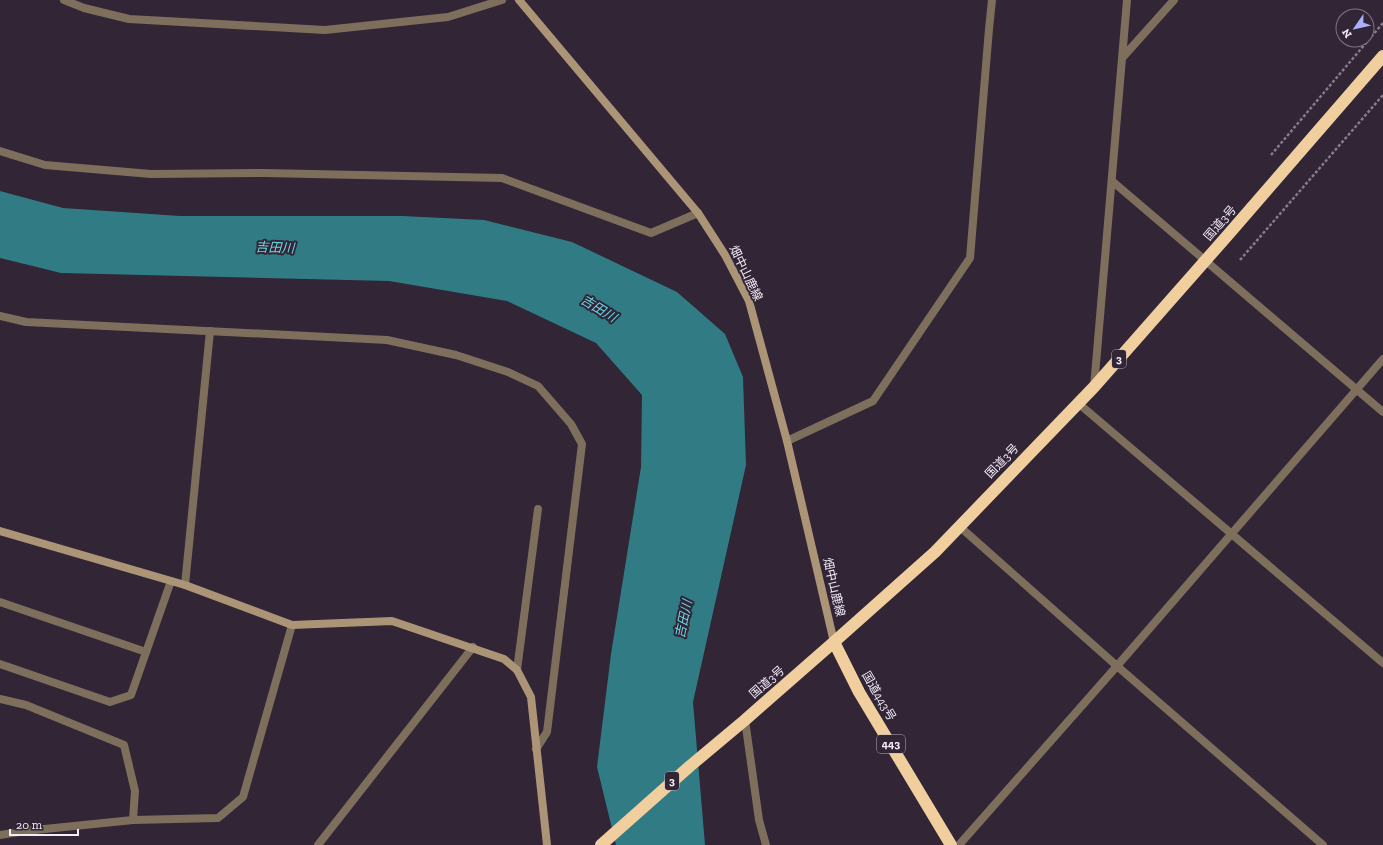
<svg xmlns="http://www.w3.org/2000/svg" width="1383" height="845" viewBox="0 0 1383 845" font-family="'Zilla Slab','Noto Sans JP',serif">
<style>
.water{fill:#307b84}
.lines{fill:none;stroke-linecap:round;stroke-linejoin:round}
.path{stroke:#867c8b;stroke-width:2.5;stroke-dasharray:3 2;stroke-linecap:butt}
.street{stroke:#7d6f5c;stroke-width:8}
.secondary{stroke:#ac9577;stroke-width:8}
.highway{stroke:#f1ce9e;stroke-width:12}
.labels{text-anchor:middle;stroke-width:4;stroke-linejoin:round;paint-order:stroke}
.shield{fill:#312536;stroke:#b9b0bd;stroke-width:1}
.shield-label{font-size:11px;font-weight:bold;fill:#f3ebf7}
.street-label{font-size:12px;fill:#f3ebf7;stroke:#312536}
.water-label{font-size:13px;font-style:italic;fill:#6adae8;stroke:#312536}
</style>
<rect width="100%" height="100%" fill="#312536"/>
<polygon class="water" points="0,191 63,208 180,216 402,216 484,220 572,242 677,292 725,334 743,377 746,465 693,702 705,845 616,845 597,767 611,654 641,467 642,395 596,343 507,301 389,281 61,273 0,258"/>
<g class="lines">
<g class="path">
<polyline points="1271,155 1383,23"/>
<polyline points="1240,260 1383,95"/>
</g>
<g class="street">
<polyline points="64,0 84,8 129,19 325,30 448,17 502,0"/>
<polyline points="1123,57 1174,0"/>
<polyline points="0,151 45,165 151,174 264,173 502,178 651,233 698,213"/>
<polyline points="1112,181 1383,412"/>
<polyline points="0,316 26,322 387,340 456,355 508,372 538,386 571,424 582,444 547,732 536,749"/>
<polyline points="1094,387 1127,0"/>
<polyline points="1078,403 1383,663"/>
<polyline points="787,441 873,401 970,258 989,29 992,0"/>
<polyline points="959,526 1117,666 1323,845"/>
<polyline points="185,585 210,331"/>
<polyline points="0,602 146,652"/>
<polyline points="0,664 110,702 131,695 171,581"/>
<polyline points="517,670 538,509"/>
<polyline points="0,699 26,705 124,745 135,791 133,820"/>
<polyline points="745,720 759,820 766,845"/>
<polyline points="0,835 25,831 133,820 218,818 243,797 292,625"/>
<polyline points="318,845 473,647"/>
<polyline points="959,845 1117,666 1383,359"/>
</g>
<g class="secondary">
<polyline points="519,0 698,213 725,255 749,301 787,441 834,642"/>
<polyline points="0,531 185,585 292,625 392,621 504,659 517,670 531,697 547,845"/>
</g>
<g class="highway">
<polyline points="834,642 859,692 951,845"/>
<polyline points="601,845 690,766 745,720 834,642 935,552 1094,387 1227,236 1383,56"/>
</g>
</g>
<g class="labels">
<g class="shield">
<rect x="1112" y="350" width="14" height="18" rx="3"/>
<rect x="877" y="735" width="28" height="18" rx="3"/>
<rect x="665" y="772" width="14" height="18" rx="3"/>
</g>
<g class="shield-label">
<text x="1119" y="363">3</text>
<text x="891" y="748">443</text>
<text x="672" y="785">3</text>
</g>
<g class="street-label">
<text transform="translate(1220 223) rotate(-49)" y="4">国道3号</text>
<text transform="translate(746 273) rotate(64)" y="4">畑中山鹿線</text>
<text transform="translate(1002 461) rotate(-46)" y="4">国道3号</text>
<text transform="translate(834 587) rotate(77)" y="4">畑中山鹿線</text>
<text transform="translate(767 682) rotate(-41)" y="4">国道3号</text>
<text transform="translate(879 696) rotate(60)" y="4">国道443号</text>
</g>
<g class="water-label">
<text transform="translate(275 247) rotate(2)" y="5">吉田川</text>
<text transform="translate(599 308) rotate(31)" y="5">吉田川</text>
<text transform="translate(683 619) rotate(-78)" y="5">吉田川</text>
</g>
</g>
<g transform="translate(1355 28) rotate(236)"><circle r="19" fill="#312536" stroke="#7f7483"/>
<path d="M0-3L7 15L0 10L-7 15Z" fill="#acaffb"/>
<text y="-6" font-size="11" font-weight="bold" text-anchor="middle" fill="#f3ebf7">N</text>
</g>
<path d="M10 829v6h68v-6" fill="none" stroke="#f3ebf7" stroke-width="2"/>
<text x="16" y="829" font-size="12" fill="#f3ebf7" stroke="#312536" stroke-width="3" paint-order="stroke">20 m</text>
</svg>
